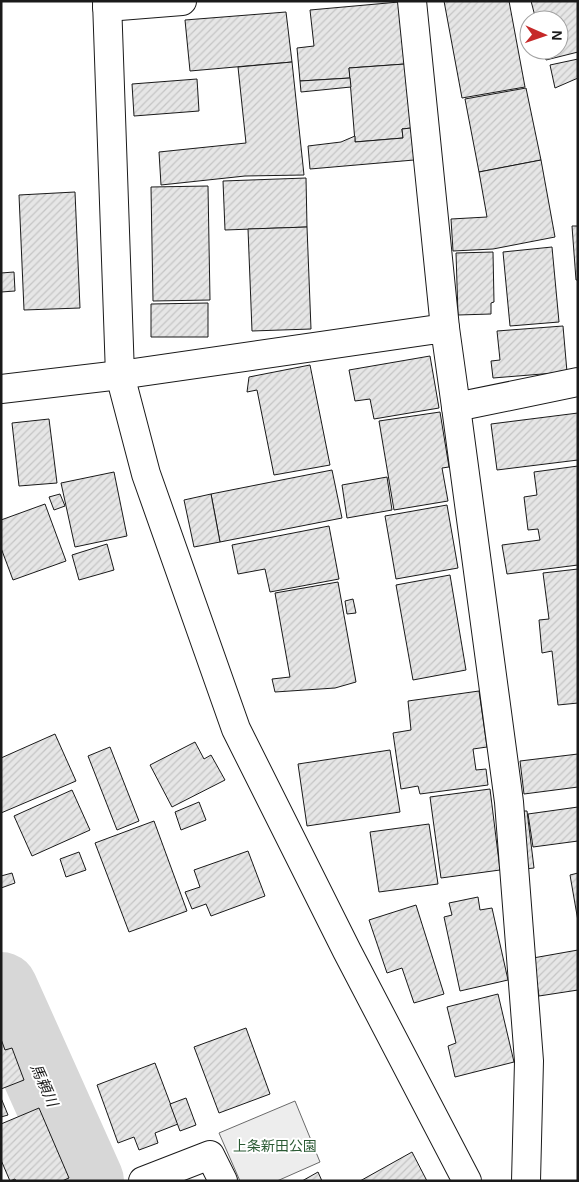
<svg xmlns="http://www.w3.org/2000/svg" width="579" height="1182" viewBox="0 0 579 1182" font-family="Helvetica,'Noto Sans JP',sans-serif">
<style>
.built{fill:#ededed;stroke:#6a6a6a}
.lines{fill:none;stroke-linecap:round;stroke-linejoin:round}
.river{stroke:#d7d7d7;stroke-width:74}
.building{fill:url(#building-hatch);stroke:#1a1a1a}
.street-casing{stroke:#1a1a1a;stroke-width:30}
.secondary-casing{stroke:#1a1a1a;stroke-width:30}
.street{stroke:#fff;stroke-width:28}
.secondary{stroke:#fff;stroke-width:28}
.labels{text-anchor:middle;stroke-width:4;stroke-linejoin:round;paint-order:stroke}
.park-label{font-size:14px;fill:#2b5a34;stroke:#fff}
.water-label{font-size:15px;font-style:italic;fill:#1a1a1a;stroke:#fff}
</style>
<defs>
<pattern id="building-hatch" width="6" height="6" patternUnits="userSpaceOnUse" patternTransform="scale(1.25)"><rect width="6" height="6" fill="#e6e6e6"/><path d="M-1 1l2-2M0 6l6-6M5 7l2-2" fill="none" stroke="#c5c5c5"/></pattern>
</defs>
<rect width="100%" height="100%" fill="#fff"/>
<polygon class="built" points="295,1101 320,1162 277,1181 240,1181 219,1133"/>
<g class="lines">
<polyline class="river" points="1,989 87,1181"/>
</g>
<g class="building">
<polygon points="444,1 509,1 525,87 462,98"/>
<polygon points="531,1 578,1 578,52 546,60 544,50 559,50 559,20 536,20"/>
<polygon points="399,2 405,64 349,68 350,78 300,81 297,48 314,46 310,10"/>
<polygon points="286,12 292,62 190,71 185,20"/>
<polygon points="578,59 578,78 555,88 550,65"/>
<polygon points="292,62 304,175 245,176 161,185 159,152 246,143 238,67"/>
<polygon points="405,64 411,128 402,129 403,138 355,142 349,68"/>
<polygon points="350,78 351,87 301,92 300,81"/>
<polygon points="197,79 199,111 134,116 132,84"/>
<polygon points="526,88 541,160 479,172 465,99"/>
<polygon points="411,128 414,160 310,169 308,146 341,142 355,136 355,142 403,138 402,129"/>
<polygon points="541,160 555,237 493,249 453,251 451,219 487,217 479,172"/>
<polygon points="306,178 307,227 225,230 223,181"/>
<polygon points="208,186 210,300 153,301 151,187"/>
<polygon points="75,192 80,308 24,310 19,195"/>
<polygon points="572,226 578,226 578,280 576,280"/>
<polygon points="307,227 311,329 252,331 248,229"/>
<polygon points="552,247 559,322 510,326 503,252"/>
<polygon points="493,252 494,302 491,303 491,314 458,315 456,253"/>
<polygon points="14,272 15,291 1,292 1,273"/>
<polygon points="208,303 208,337 151,337 151,304"/>
<polygon points="563,326 567,372 493,378 491,361 500,360 497,331"/>
<polygon points="430,356 439,408 374,419 370,399 355,401 349,370"/>
<polygon points="310,365 330,465 274,475 257,390 247,392 249,377"/>
<polygon points="440,412 449,467 442,468 448,501 394,510 379,421"/>
<polygon points="578,413 578,460 497,470 491,424"/>
<polygon points="49,419 57,483 19,486 12,423"/>
<polygon points="578,466 578,565 507,574 502,545 540,540 538,529 528,530 524,497 537,495 534,472"/>
<polygon points="332,470 342,518 220,542 211,494"/>
<polygon points="114,472 127,536 75,547 61,483"/>
<polygon points="387,477 392,510 347,518 342,485"/>
<polygon points="60,494 65,506 54,510 49,497"/>
<polygon points="211,494 220,542 194,547 184,500"/>
<polygon points="45,504 66,561 13,580 1,548 1,520"/>
<polygon points="447,505 458,568 396,579 385,516"/>
<polygon points="329,526 339,579 270,592 265,569 238,574 232,545"/>
<polygon points="107,544 114,570 79,580 72,555"/>
<polygon points="578,569 578,703 558,705 552,651 542,653 539,620 549,619 543,573"/>
<polygon points="450,575 466,670 413,680 396,585"/>
<polygon points="338,582 356,682 335,688 275,692 272,679 290,677 275,593"/>
<polygon points="353,599 356,613 347,614 345,601"/>
<polygon points="479,691 487,747 473,749 476,770 486,769 488,785 420,794 418,786 401,789 393,733 411,730 408,701"/>
<polygon points="55,734 76,781 1,813 1,758"/>
<polygon points="195,742 204,759 211,755 225,780 172,807 150,765"/>
<polygon points="110,747 139,821 117,830 88,756"/>
<polygon points="390,750 400,812 307,826 298,764"/>
<polygon points="578,754 578,787 524,794 520,761"/>
<polygon points="490,789 500,870 441,878 430,797"/>
<polygon points="72,790 90,830 32,856 14,816"/>
<polygon points="199,802 206,820 181,830 175,812"/>
<polygon points="578,807 578,841 533,847 528,814"/>
<polygon points="517,811 527,811 534,868 524,869"/>
<polygon points="154,821 187,911 129,932 95,843"/>
<polygon points="429,824 438,884 379,892 370,832"/>
<polygon points="248,851 265,896 211,916 206,904 192,909 185,892 200,887 194,870"/>
<polygon points="79,852 86,870 66,877 60,859"/>
<polygon points="12,873 15,883 1,888 1,876"/>
<polygon points="578,873 578,921 570,875"/>
<polygon points="478,897 480,910 492,908 508,980 460,991 444,917 452,915 449,903"/>
<polygon points="416,905 444,994 414,1003 402,968 387,973 369,920"/>
<polygon points="578,950 578,990 539,996 533,958"/>
<polygon points="498,994 514,1062 455,1077 448,1046 456,1043 447,1007"/>
<polygon points="246,1028 270,1094 219,1113 194,1047"/>
<polygon points="1,1039 5,1050 12,1048 24,1080 1,1089"/>
<polygon points="155,1063 178,1124 155,1133 158,1143 139,1150 134,1137 118,1143 97,1085"/>
<polygon points="1,1098 8,1115 1,1117"/>
<polygon points="186,1098 196,1125 180,1131 170,1104"/>
<polygon points="39,1108 69,1178 62,1181 16,1181 15,1179 10,1181 1,1160 1,1124"/>
<polygon points="412,1152 427,1181 360,1181"/>
<polygon points="318,1172 322,1181 302,1181"/>
</g>
<g class="lines">
<g class="street-casing">
<g id="street">
<polyline points="412,1 445,328"/>
<polyline points="107,7 182,1"/>
<polyline points="1,389 120,375 445,328 456,407 578,382"/>
<polyline points="456,407 509,802 529,1061 526,1181"/>
<polyline points="143,1181 210,1155 223,1181"/>
</g>
</g>
<g class="secondary-casing">
<polyline id="secondary" points="107,1 120,375 146,474 236,729 347,951 467,1181"/>
</g>
<use href="#street" class="street"/>
<use href="#secondary" class="secondary"/>
</g>
<g class="labels">
<g class="park-label">
<text x="275" y="1151">上条新田公園</text>
</g>
<g class="water-label">
<text transform="translate(44 1085) rotate(66)" y="5">馬頼川</text>
</g>
</g>
<rect width="579" height="1182" fill="none" stroke="#1a1a1a" stroke-width="5"/>
<g transform="translate(544 35) rotate(92)"><circle r="24" fill="#ffffff" stroke="#a3a3a3"/>
<path d="M0-4L9 19L0 12L-9 19Z" fill="#c62828"/>
<text y="-8" font-size="14" font-weight="bold" text-anchor="middle" fill="#1a1a1a">N</text>
</g>
</svg>
